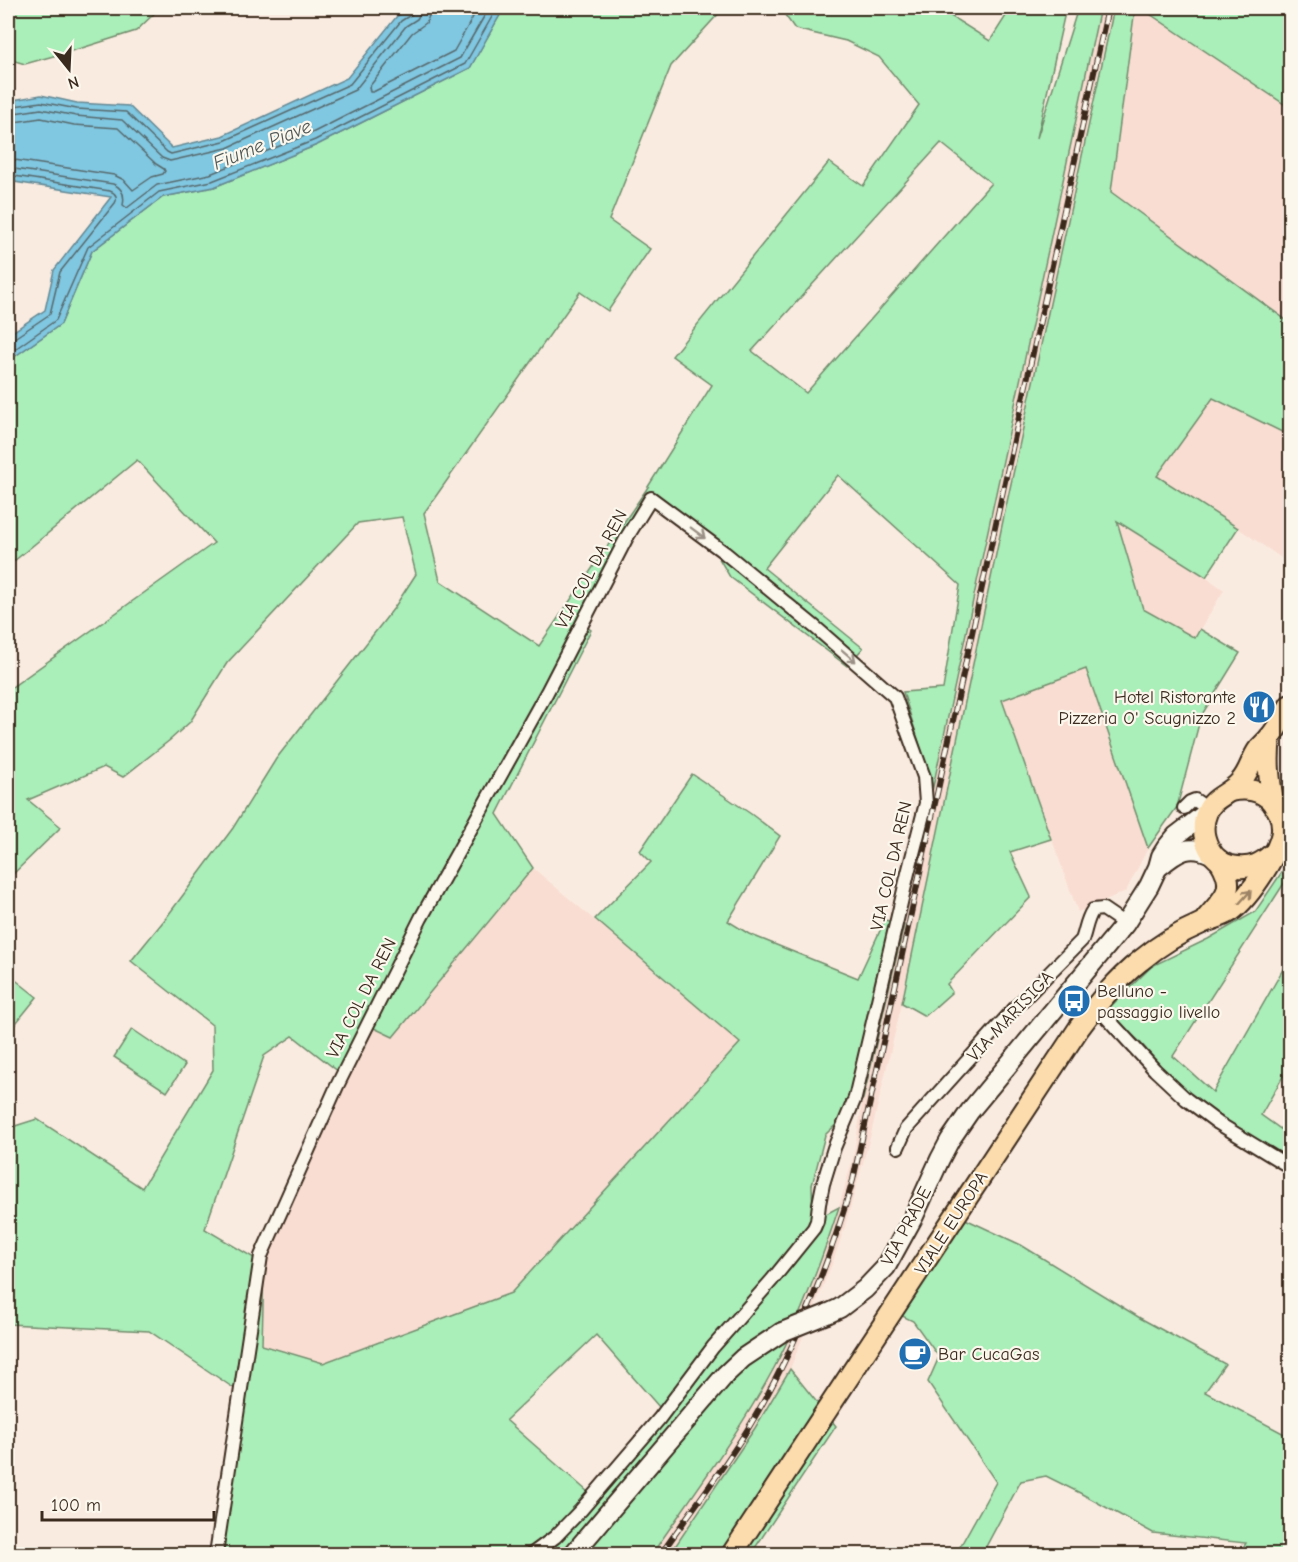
<svg xmlns="http://www.w3.org/2000/svg" width="1298" height="1562" viewBox="0 0 1298 1562" font-family="'Comic Neue',sans-serif">
<style>
.built{fill:#f9ddd2}
.green{fill:#aaeeb9;stroke:#728c6c;stroke-width:1.5;fill-rule:evenodd}
.water{fill:#80c7e1;stroke:#648893;stroke-width:1.5}
.lines{fill:none;stroke-linecap:round;stroke-linejoin:round}
.shore{stroke:#57696c;stroke-width:1.5}
.street-casing{stroke:#3b2a1e;stroke-width:16}
.secondary-casing{stroke:#3b2a1e;stroke-width:22}
.primary-casing{stroke:#3b2a1e;stroke-width:24}
.street{stroke:#fbf7ec;stroke-width:12}
.secondary{stroke:#fbf7ec;stroke-width:18}
.primary{stroke:#fcdcac;stroke-width:20}
.rail-casing{stroke:#3b2a1e;stroke-width:6}
.rail{stroke:#fbf7ec;stroke-width:4;stroke-dasharray:11;stroke-linecap:butt}
.secondary-bridge-casing{stroke:#3b2a1e;stroke-width:22;stroke-linecap:butt}
.secondary-bridge{stroke:#fbf7ec;stroke-width:18}
.oneway{stroke:#9b9085}
.oneway2{stroke:#9c8365}
.labels{text-anchor:middle;stroke-width:4.5;stroke-linejoin:round;paint-order:stroke}
.street-label{font-size:18px;fill:#3b2a1e;stroke:#fbf7ec}
.poi-label{font-size:18px;fill:#3b2a1e;stroke:#fbf7ec;text-anchor:start}
.water-label{font-size:20px;font-style:italic;fill:#505958;stroke:#fbf7ec}
</style>
<rect width="100%" height="100%" fill="#faebe0"/>
<filter id="ink" filterUnits="userSpaceOnUse"><feTurbulence type="fractalNoise" baseFrequency=".0167" numOctaves="2"/><feDisplacementMap in="SourceGraphic" scale="12" xChannelSelector="R" yChannelSelector="G"/><feConvolveMatrix kernelMatrix="1 2 1 2 8 2 1 2 1" color-interpolation-filters="sRGB"/></filter>
<g filter="url(#ink)">
<g class="built">
<polygon points="1100,8 1114,8 1004,516 902,1003 871,1134 846,1223 834,1259 790,1369 755,1428 670,1554 652,1554 742,1423 773,1370 787,1342 825,1249 839,1207 853,1158 863,1099 904,925"/>
<polygon points="1135,8 1141,8 1290,108 1290,323 1111,192"/>
<polygon points="1213,398 1290,436 1290,564 1238,528 1157,476"/>
<polygon points="1117,521 1206,577 1224,590 1195,638 1143,609"/>
<polygon points="1086,669 1148,848 1126,891 1078,912 1002,700"/>
<polygon points="533,868 740,1043 510,1293 323,1363 262,1345 264,1264 348,1079 374,1028 393,1037"/>
</g>
<g class="green">
<polygon points="8,8 160,8 136,31 82,48 25,64 8,59"/>
<path d="M504,8H729L721,11L671,66L609,220L650,249L608,311L580,292L424,513L440,581L539,646L646,490L712,385L672,356L829,162L863,186L919,105L879,57L846,41L795,29L780,8H938L990,41L1011,8H1066L1037,138L1078,8H1100L933,787L903,692L943,689L960,585L838,475L764,568L863,648L847,666L730,577L704,533L654,497L580,622L591,630L497,814L533,868L393,1037L374,1028L348,1079L293,1036L264,1056L205,1229L264,1264L262,1345L323,1363L511,1293L740,1043L595,919L651,862L640,851L692,774L751,814L780,836L728,921L749,934L858,978L885,920L904,925L863,1099L825,1135L812,1185L813,1221L839,1207C821,1262 801,1317 774,1368C739,1433 694,1493 652,1554H215L235,1389L149,1331L8,1324V1131L12,1127L37,1119L142,1188L213,1070L212,1025L131,961L166,918L233,828L276,759L394,608L416,574L402,517L358,523L227,663L190,722L170,740L123,777L104,767L28,800L61,827L8,879V690L214,543L137,460L8,566V361L61,324L92,251L163,197L214,187L317,145L470,68ZM941,143L991,183L806,393L752,351ZM596,1335L660,1408L588,1492L506,1420Z"/>
<polygon points="1114,8 1135,8 1111,192 1290,323 1290,436 1213,398 1157,476 1238,528 1206,577 1117,521 1143,609 1195,638 1200,629 1240,653 1201,716 1177,807 1148,848 1086,669 1002,700 1051,839 1010,852 1031,897 947,984 952,992 925,1016 902,1003 1004,516"/>
<polygon points="1141,8 1290,8 1290,108"/>
<polygon points="1290,860 1290,874 1173,1056 1213,1092 1290,957 1290,1064 1261,1115 1290,1136 1290,1159 1253,1139 1184,1093 1139,1041 1106,1011 1152,966 1208,939 1255,912"/>
<polygon points="8,974 37,997 8,1033"/>
<polygon points="132,1029 185,1065 167,1092 114,1057"/>
<polygon points="961,1217 1021,1245 1140,1318 1225,1364 1205,1392 1290,1437 1290,1554 1239,1554 1246,1543 1153,1533 1080,1493 1046,1476 1021,1481 982,1554 956,1554 996,1482 928,1382 939,1357 913,1321 896,1313"/>
<polygon points="790,1369 836,1426 751,1554 670,1554 755,1428"/>
</g>
<polygon class="water" points="411,8 504,8 470,68 317,145 214,187 163,197 92,251 61,324 8,361 8,335 45,310 54,270 111,197 8,181 8,101 41,95 77,103 129,106 172,148 222,136 347,78 397,16"/>
<g class="lines">
<g class="shore">
<polyline points="430,8 429,16 426,23 412,33 369,87 370,92 373,92 454,51 478,8"/>
<polyline points="8,107 41,102 77,109 126,112 167,152 171,154 224,141 350,84 401,21 412,14 413,8"/>
<polyline points="8,114 41,109 76,116 122,120 162,158 170,161 227,148 355,90 406,26 417,19 420,14 421,8"/>
<polyline points="8,123 41,118 74,125 118,128 156,164 164,169 165,171 163,174 152,177 133,190 124,180 114,175 8,159"/>
<path d="M8,168L113,184C123,188 125,196 123,205L127,208L157,185L210,174L312,133L460,58L489,8"/>
<path d="M8,175L110,191C116,193 118,198 115,203L60,272L50,314L13,339L8,340"/>
<polyline points="8,354 56,320 88,247 159,192 212,181 315,140 465,64 497,8"/>
</g>
<g class="street-casing">
<g id="street">
<polyline points="1184,808 1190,802 1195,800 1208,809"/>
<polyline points="1095,1008 1107,1018 1155,1070 1186,1099 1218,1123 1290,1167"/>
<path d="M898,1147L906,1129L1013,1010L1082,940C1086,930 1086,920 1093,910L1103,909L1125,924"/>
<polyline points="216,1554 261,1256 337,1086 421,918 547,692 627,537 651,498 725,553 815,627 895,697 924,777 926,803 908,873 855,1098 834,1148 823,1184 819,1204 817,1221 814,1228 772,1280 713,1347 659,1419 581,1510 555,1537 532,1554"/>
</g>
</g>
<g class="secondary-casing">
<g id="secondary">
<path d="M1160,866C1178,851 1190,843 1213,855"/>
<polyline points="827,1314 840,1308 865,1289 886,1267 914,1216 940,1159 950,1140 970,1111 1125,924 1149,886 1158,867 1161,856 1166,848 1176,836 1206,813"/>
<polyline points="573,1554 725,1375 743,1358 782,1332"/>
</g>
</g>
<g class="primary-casing">
<g id="primary">
<path d="M1270,737C1267,762 1269,780 1274,805"/>
<path d="M1271,855C1261,864 1252,868 1238,867C1211,866 1197,835 1207,812C1213,797 1230,794 1240,782C1249,773 1251,760 1258,750C1262,745 1267,741 1271,736C1278,727 1284,716 1290,705"/>
<path d="M1206,919C1223,898 1238,890 1220,861"/>
<path d="M732,1554C848,1379 964,1204 1079,1028C1097,1004 1116,980 1140,961C1158,946 1181,932 1202,923C1212,919 1222,917 1231,911C1248,899 1284,848 1282,827C1282,817 1278,809 1272,802C1261,789 1246,788 1230,791"/>
</g>
</g>
<use href="#street" class="street"/>
<use href="#secondary" class="secondary"/>
<use href="#primary" class="primary"/>
<g class="rail-casing">
<path id="rail" d="M661,1554C690,1512 722,1471 749,1427C795,1350 828,1267 853,1180L1108,8"/>
</g>
<use href="#rail" class="rail"/>
<g class="secondary-bridge-casing">
<polyline id="secondary-bridge" points="782,1332 827,1314"/>
</g>
<use href="#secondary-bridge" class="secondary-bridge"/>
</g>
<defs><path id="oneway-shaft" d="M-6 0H5M1.5-3L5.5 0L1.5 3" fill="none" stroke-width="1.6" stroke-linecap="round" stroke-linejoin="round" transform="scale(1.5)"/></defs>
<g class="oneway">
<use href="#oneway-shaft" transform="translate(698 533) rotate(37)"/>
<use href="#oneway-shaft" transform="translate(849 656) rotate(41)"/>
</g>
<use class="oneway2" href="#oneway-shaft" transform="translate(1245 897) rotate(-48)"/>
</g>
<defs>
<g id="restaurant-disc" transform="scale(1.725)"><circle r="9.5" fill="#1f6fb2" stroke="#fbf7ec"/><path d="M-5-6h1v4h1v-4h1v4h1v-4h1v5L-1.5 .5V6h-2V.5L-5-1ZM5-6V6H3V1.5H1.5Q1.5-4 5-6Z" fill="#fff"/></g>
<g id="bus-disc" transform="scale(1.725)"><circle r="9.5" fill="#1f6fb2" stroke="#fbf7ec"/><path d="M-5-6H5V4H4V6H2V4H-2V6H-4V4H-5ZM-3.5-4V0h7V-4ZM-3.5 1.2v1.5H-2V1.2ZM2 1.2v1.5H3.5V1.2Z" fill="#fff"/></g>
<g id="cafe-disc" transform="scale(1.725)"><circle r="9.5" fill="#1f6fb2" stroke="#fbf7ec"/><path d="M-5.5-4.5H6V0H3Q3 3.5 0 3.5H-2.5Q-5.5 3.5-5.5 0ZM3-3.2v2h1.7v-2ZM-6 4.5H4V6H-6Z" fill="#fff"/></g>
</defs>
<g fill-rule="evenodd">
<use href="#restaurant-disc" x="1259" y="707"/>
<use href="#bus-disc" x="1074" y="1001"/>
<use href="#cafe-disc" x="915" y="1354"/>
</g>
<g class="labels">
<g class="street-label">
<text transform="translate(591 569) rotate(-62)" y="6">VIA COL DA REN</text>
<text transform="translate(891 866) rotate(-77)" y="6">VIA COL DA REN</text>
<text transform="translate(361 998) rotate(-63)" y="6">VIA COL DA REN</text>
<text transform="translate(1010 1016) rotate(-47)" y="6">VIA MARISIGA</text>
<text transform="translate(951 1223) rotate(-57)" y="6">VIALE EUROPA</text>
<text transform="translate(906 1226) rotate(-62)" y="6">VIA PRADE</text>
</g>
<g class="poi-label">
<text x="1236" y="703" text-anchor="end">Hotel Ristorante<tspan x="1236" dy="21">Pizzeria O' Scugnizzo 2</tspan></text>
<text x="1097" y="997">Belluno -<tspan x="1097" dy="21">passaggio livello</tspan></text>
<text x="938" y="1360">Bar CucaGas</text>
</g>
<g class="water-label">
<text transform="translate(262 144) rotate(-22)" y="7">Fiume Piave</text>
</g>
</g>
<rect width="1298" height="1562" fill="none" stroke="#fbf7ec" stroke-width="30"/>
<rect x="15" y="15" width="1268" height="1532" fill="none" stroke="#3b2a1e" stroke-width="2" filter="url(#ink)"/>
<g transform="translate(69 69) rotate(162)" stroke="#fbf7ec" stroke-width="4.5" paint-order="stroke">
<path d="M0-4.5L10 22L0 15L-10 22Z" fill="#3b2a1e"/>
<text y="-9" font-size="16" font-weight="bold" text-anchor="middle" fill="#3b2a1e">N</text>
</g>
<path d="M42 1511v9h172v-9" fill="none" stroke="#3b2a1e" stroke-width="3"/>
<text x="51" y="1511" font-size="18" fill="#3b2a1e" stroke="#fbf7ec" stroke-width="4.5" paint-order="stroke">100 m</text>
</svg>
